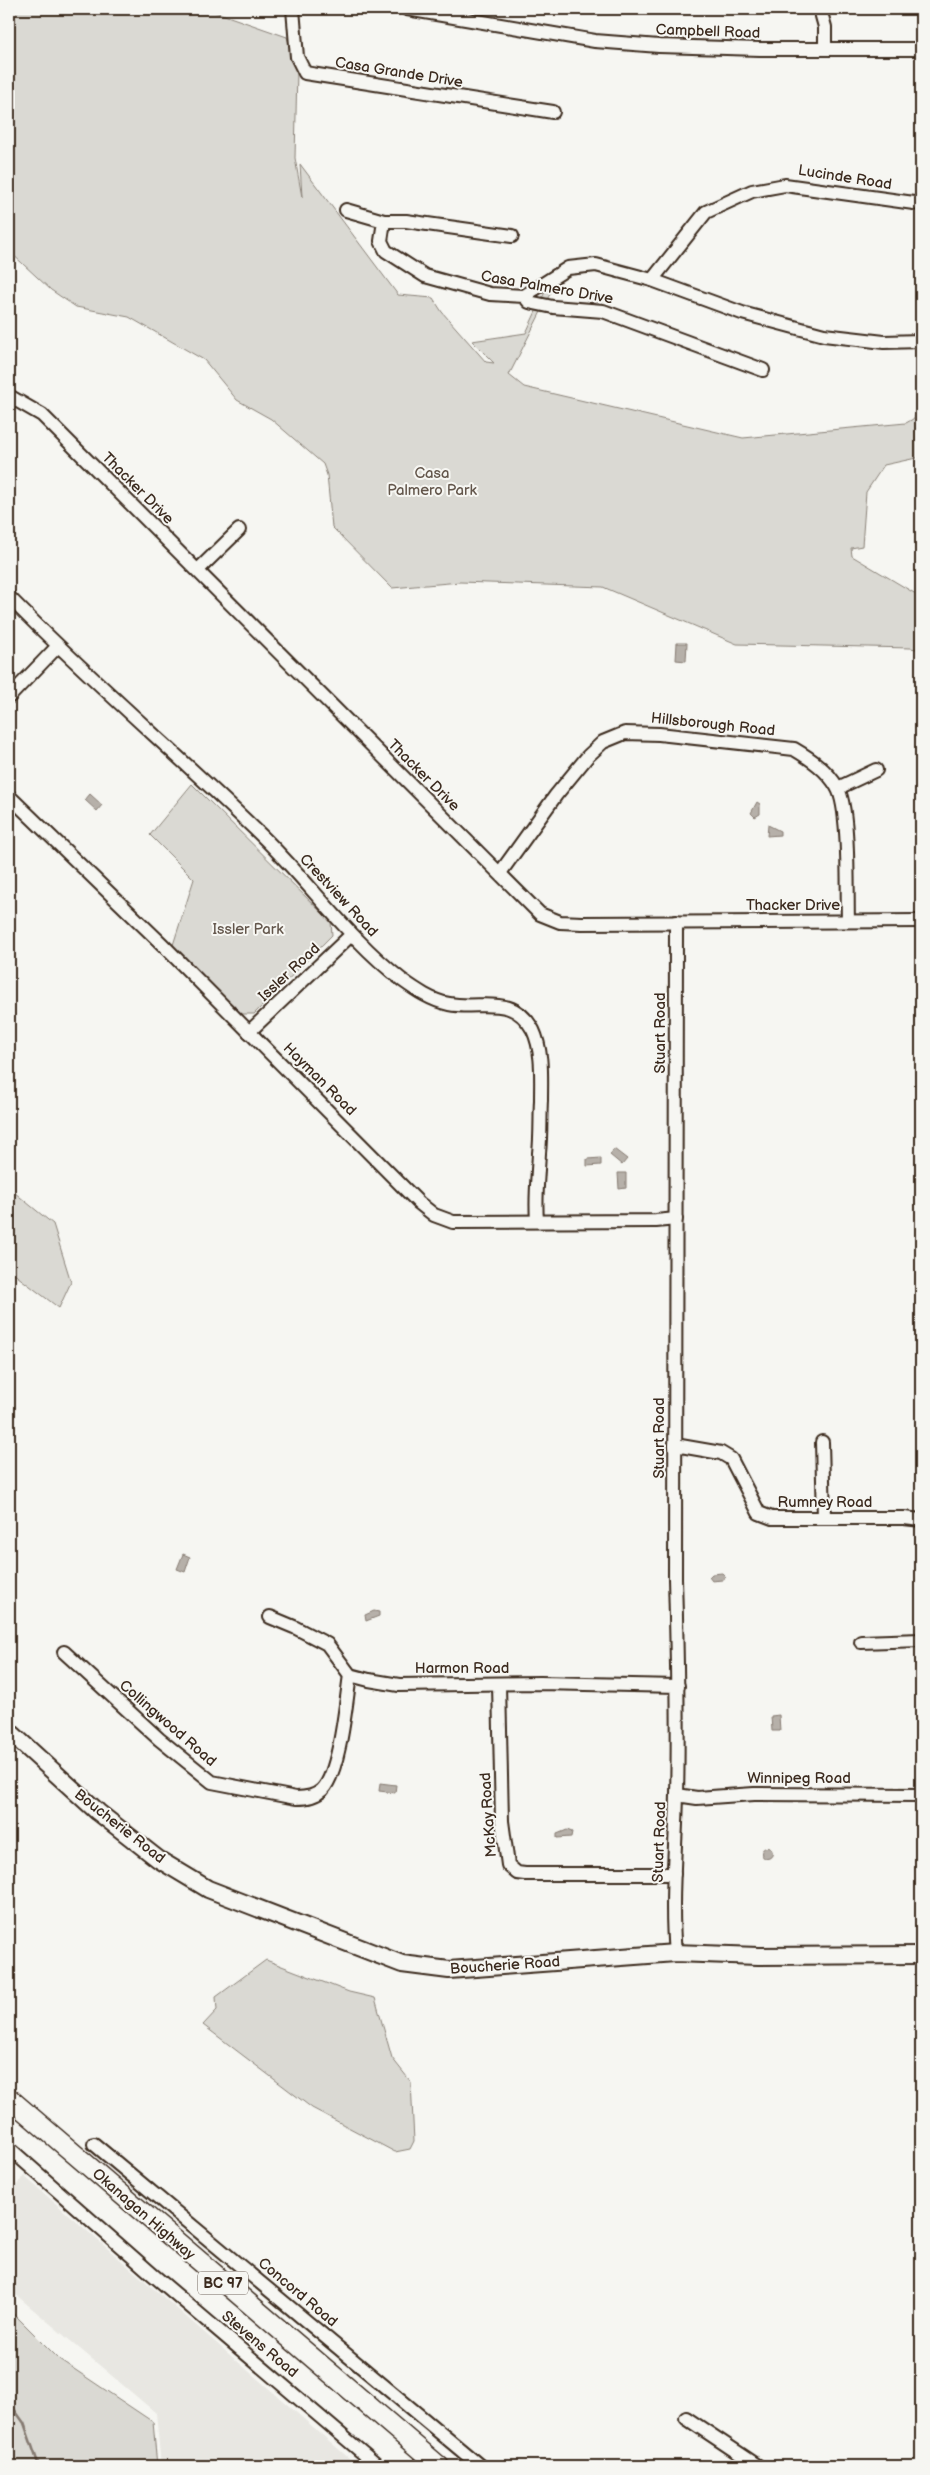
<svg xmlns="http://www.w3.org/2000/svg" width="930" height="2475" viewBox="0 0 930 2475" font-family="'Balsamiq Sans',sans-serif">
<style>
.built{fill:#e8e7e2}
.green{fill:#dad9d3;stroke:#8a8278}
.water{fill:#b6b0a9;stroke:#857a71}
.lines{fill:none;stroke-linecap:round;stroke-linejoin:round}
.stream{stroke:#857a71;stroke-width:2.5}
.minor-casing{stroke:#3b2a1e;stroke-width:16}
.major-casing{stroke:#3b2a1e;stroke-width:20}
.highway-casing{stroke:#3b2a1e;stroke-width:22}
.minor{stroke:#f6f6f2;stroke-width:12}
.major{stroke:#f6f6f2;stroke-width:16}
.highway{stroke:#f6f6f2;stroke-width:19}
.labels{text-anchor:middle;stroke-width:4;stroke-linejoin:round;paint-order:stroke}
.shield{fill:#f6f6f2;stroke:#73675e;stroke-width:1}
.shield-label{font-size:14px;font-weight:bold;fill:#3b2a1e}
.street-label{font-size:15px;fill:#3b2a1e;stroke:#f6f6f2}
.park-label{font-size:15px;fill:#63564b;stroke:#f6f6f2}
</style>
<rect width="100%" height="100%" fill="#f6f6f2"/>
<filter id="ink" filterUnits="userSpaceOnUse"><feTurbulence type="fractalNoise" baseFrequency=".02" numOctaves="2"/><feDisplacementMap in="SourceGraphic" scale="10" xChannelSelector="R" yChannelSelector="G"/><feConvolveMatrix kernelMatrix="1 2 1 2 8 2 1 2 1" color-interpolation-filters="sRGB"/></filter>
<g filter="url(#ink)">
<polygon class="built" points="24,2176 358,2466 161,2466 156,2413 9,2289 9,2195"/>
<g class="green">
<polygon points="9,9 207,9 287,37 297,70 295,158 302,197 300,164 398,295 433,298 442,312 486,362 494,363 472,341 526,333 550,281 554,286 509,375 524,387 743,438 906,423 913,419 921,407 921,457 884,465 866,492 862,546 851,548 852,556 921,597 921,650 911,648 737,644 603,587 460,582 392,588 332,527 327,475 323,464 271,419 237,400 204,360 129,317 76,307 51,290 9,251"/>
<polygon points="192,784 331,922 332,935 254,1014 242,1014 173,945 194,879 150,835"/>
<polygon points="9,1188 53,1224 71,1282 59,1308 9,1270"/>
<polygon points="266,1960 349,1992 375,1998 392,2058 411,2082 414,2141 410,2149 395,2152 312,2108 203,2025 217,2010 216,1997"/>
<polygon points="9,2309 59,2359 153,2422 157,2466 9,2466"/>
</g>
<g class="water">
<polygon points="677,643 687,643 686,661 676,660"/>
<polygon points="90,794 102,805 97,811 85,800"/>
<polygon points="757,802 760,804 760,814 755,817 751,813"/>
<polygon points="768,825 780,831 780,835 767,836"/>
<polygon points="614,1149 627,1159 622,1165 610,1155"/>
<polygon points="601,1158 601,1165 587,1166 587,1159"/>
<polygon points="618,1173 626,1173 626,1188 619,1189"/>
<polygon points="183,1554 190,1557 185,1572 177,1569"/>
<polygon points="722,1573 726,1577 722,1580 712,1581 709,1577 712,1574"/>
<polygon points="374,1611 379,1612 379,1616 366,1621 365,1615"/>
<polygon points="779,1715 780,1731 772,1731 771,1716"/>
<polygon points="380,1783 396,1785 395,1793 379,1791"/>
<polygon points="567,1830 572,1832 571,1837 557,1838 557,1834"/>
<circle cx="767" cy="1853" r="5.5"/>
</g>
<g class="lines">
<polyline class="stream" points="9,2402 24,2423 39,2466"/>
<g class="minor-casing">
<g id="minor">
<polyline points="293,9 297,57 305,73 553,112"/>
<polyline points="407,9 595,41 659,46 760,49 921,49"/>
<polyline points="820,9 825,27 825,49"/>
<polyline points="346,210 384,221 381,241 386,251 425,276 490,294 524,296 529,302 553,307 603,311 763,370"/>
<polyline points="384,221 406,221 512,236"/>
<polyline points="652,280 706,212 752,191 785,185 921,204"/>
<polyline points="524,296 568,268 596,265 652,280 742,313 824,335 884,342 921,341"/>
<polyline points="9,396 42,415 540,914 560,922 582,923 921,921"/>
<polyline points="198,570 239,530"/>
<path d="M9,597C90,680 179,755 262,836C310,883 349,939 402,980C416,990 432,1001 449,1004C481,1010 513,993 533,1030C543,1051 541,1077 541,1100C540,1118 541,1135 539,1153C538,1176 535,1197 537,1220"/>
<polyline points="9,697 57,647"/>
<polyline points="838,788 876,770"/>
<polyline points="9,796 162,944 419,1203 434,1215 453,1222 656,1221 676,1219"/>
<path d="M500,873L556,795L588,756L603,742L625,733L659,734L794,749C811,759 827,770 837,787C850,808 847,892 848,921"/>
<polyline points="249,1032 351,935"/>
<polyline points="822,1442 824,1518"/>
<polyline points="675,1445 721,1453 731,1459 759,1513 772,1518 904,1518 921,1520"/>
<polyline points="270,1617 294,1627 327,1644 350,1675 369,1680 399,1685 540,1683 678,1686"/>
<polyline points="861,1642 921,1640"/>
<path d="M64,1652L159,1739L212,1782L296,1798C305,1798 315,1797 322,1790C340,1772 346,1702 350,1675"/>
<polyline points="499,1684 502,1821 508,1865 517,1873 525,1874 674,1874"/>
<polyline points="677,1795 697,1798 754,1794 921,1795"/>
<path d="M675,1953C670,1900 676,1847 677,1794C679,1722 677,1650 675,1578L676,922"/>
<polyline points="94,2144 480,2466"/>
<polyline points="9,2148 152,2274 378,2466"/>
<polyline points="686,2418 758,2466"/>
</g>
</g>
<g class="major-casing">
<polyline id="major" points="9,1731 98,1812 158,1859 208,1889 402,1964 449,1970 675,1953 758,1956 921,1955"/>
</g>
<g class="highway-casing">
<polyline id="highway" points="9,2098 439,2466"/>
</g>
<use href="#minor" class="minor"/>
<use href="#major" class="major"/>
<use href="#highway" class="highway"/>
</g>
</g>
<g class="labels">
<rect class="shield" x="198" y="2271.5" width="50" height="23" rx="4"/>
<g class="shield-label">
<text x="223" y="2288">BC 97</text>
</g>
<g class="street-label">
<text transform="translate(708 31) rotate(2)" y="5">Campbell Road</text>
<text transform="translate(399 72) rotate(9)" y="5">Casa Grande Drive</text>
<text transform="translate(845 177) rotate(9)" y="5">Lucinde Road</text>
<text transform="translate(547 287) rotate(10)" y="5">Casa Palmero Drive</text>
<text transform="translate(138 488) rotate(45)" y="5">Thacker Drive</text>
<text transform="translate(713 724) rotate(6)" y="5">Hillsborough Road</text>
<text transform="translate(424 775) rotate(45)" y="5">Thacker Drive</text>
<text transform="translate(339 895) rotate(47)" y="5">Crestview Road</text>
<text x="793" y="910">Thacker Drive</text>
<text transform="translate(289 972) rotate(-43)" y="5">Issler Road</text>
<text transform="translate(660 1033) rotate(-90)" y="5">Stuart Road</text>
<text transform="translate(320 1079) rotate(45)" y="5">Hayman Road</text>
<text transform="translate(659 1438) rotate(-90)" y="5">Stuart Road</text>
<text x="825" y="1507">Rumney Road</text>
<text x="462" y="1673">Harmon Road</text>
<text transform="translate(168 1723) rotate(41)" y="5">Collingwood Road</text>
<text x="799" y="1783">Winnipeg Road</text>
<text transform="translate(488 1815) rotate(-94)" y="5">McKay Road</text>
<text transform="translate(120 1826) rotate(38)" y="5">Boucherie Road</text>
<text transform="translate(659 1842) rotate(-88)" y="5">Stuart Road</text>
<text transform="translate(505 1965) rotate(-4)" y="5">Boucherie Road</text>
<text transform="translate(144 2214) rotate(41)" y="5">Okanagan Highway</text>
<text transform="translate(298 2292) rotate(40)" y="5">Concord Road</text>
<text transform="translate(260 2344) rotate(40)" y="5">Stevens Road</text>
</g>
<g class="park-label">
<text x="432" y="478">Casa<tspan x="432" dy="17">Palmero Park</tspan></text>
<text x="248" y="934">Issler Park</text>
</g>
</g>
<rect width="930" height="2475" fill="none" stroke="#f6f6f2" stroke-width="30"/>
<rect x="15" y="15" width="900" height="2445" fill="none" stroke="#3b2a1e" stroke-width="2" filter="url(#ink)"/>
</svg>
